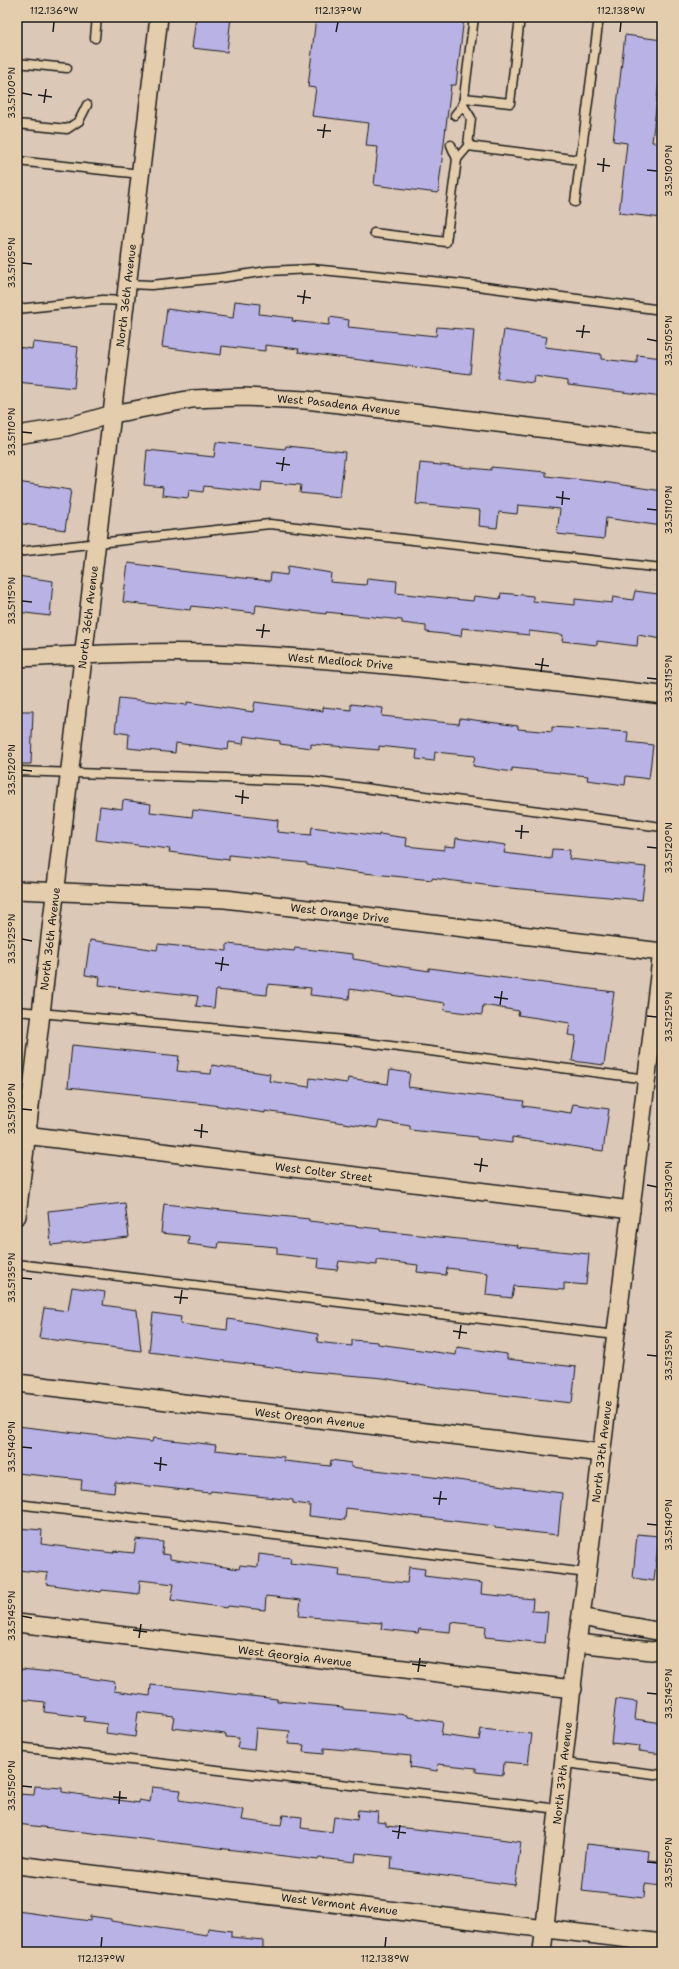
<svg xmlns="http://www.w3.org/2000/svg" width="679" height="1969" viewBox="0 0 679 1969" font-family="'Shantell Sans',sans-serif">
<style>
.building{fill:#b9b3e5;stroke:#1c1c1c}
.lines{fill:none;stroke-linecap:round;stroke-linejoin:round}
.service-casing{stroke:#1c1c1c;stroke-width:11}
.minor-casing{stroke:#1c1c1c;stroke-width:20}
.service{stroke:#e3cdac;stroke-width:8}
.minor{stroke:#e3cdac;stroke-width:17}
.ticks{fill:none;stroke:#1c1c1c;stroke-width:1.5}
.labels{text-anchor:middle;stroke-width:4;stroke-linejoin:round;paint-order:stroke}
.street-label{font-size:11px;fill:#1c1c1c;stroke:#e3cdac}
.neatline{fill:none;stroke:#1c1c1c;stroke-width:1.5}
.ticks-label{font-size:10px;text-anchor:middle;fill:#1c1c1c}
</style>
<rect width="100%" height="100%" fill="#dbc8b7"/>
<filter id="ink" filterUnits="userSpaceOnUse"><feTurbulence type="fractalNoise" baseFrequency=".025" numOctaves="2"/><feDisplacementMap in="SourceGraphic" scale="8" xChannelSelector="R" yChannelSelector="G"/><feConvolveMatrix kernelMatrix="1 2 1 2 8 2 1 2 1" color-interpolation-filters="sRGB"/></filter>
<g filter="url(#ink)">
<g class="building">
<polygon points="196,17 231,17 227,52 192,48"/>
<polygon points="316,17 464,17 456,85 451,85 438,193 374,185 378,147 366,146 369,123 312,116 316,88 308,87"/>
<polygon points="625,35 662,40 662,56 652,142 662,143 662,218 619,213 627,143 613,141"/>
<polygon points="235,301 260,304 259,314 293,318 292,321 329,325 330,317 349,320 348,327 436,336 437,327 474,330 470,374 298,352 299,349 265,345 265,351 222,346 221,355 162,347 167,309 233,318"/>
<polygon points="504,330 547,337 545,347 601,354 601,359 637,363 637,355 662,358 662,397 568,385 568,381 534,376 533,383 497,378"/>
<polygon points="33,342 78,347 74,388 17,382 17,347 32,349"/>
<polygon points="216,442 285,449 286,446 345,452 340,497 300,493 301,485 262,482 261,492 204,486 203,492 189,490 188,498 162,495 163,487 144,485 147,450 214,457"/>
<polygon points="420,463 491,470 491,467 546,472 546,476 610,483 662,491 662,526 606,518 604,539 557,534 560,509 518,505 517,514 499,512 497,528 479,526 480,510 416,504"/>
<polygon points="17,482 71,490 65,530 17,523"/>
<polygon points="128,563 179,570 179,571 270,581 271,573 287,575 288,566 331,573 330,582 366,585 367,578 397,581 396,593 473,601 474,596 500,599 501,593 533,596 533,601 575,605 575,599 612,603 613,597 633,600 635,591 658,594 657,602 662,602 662,639 638,635 637,646 597,641 597,645 562,641 563,635 529,631 529,635 462,628 461,636 426,632 426,626 402,623 402,620 326,612 326,614 256,605 255,613 191,606 190,610 123,602"/>
<polygon points="17,576 53,581 50,616 17,612"/>
<polygon points="119,698 187,705 187,702 253,712 255,702 323,711 323,707 351,710 351,704 383,708 382,716 459,724 460,718 518,726 518,729 552,732 552,727 628,732 627,742 653,745 649,779 626,776 625,785 587,780 588,776 512,768 512,772 473,766 475,756 435,752 434,761 416,759 417,750 379,746 379,750 311,744 311,748 280,744 280,741 244,736 243,744 229,742 228,750 176,743 175,753 128,748 129,734 115,732"/>
<polygon points="17,711 33,711 31,764 17,764"/>
<polygon points="123,800 151,804 150,812 192,817 193,810 278,820 277,832 311,835 312,827 379,836 379,834 407,838 406,846 444,850 444,846 455,847 456,838 506,845 504,853 551,859 552,849 570,850 569,859 646,867 642,900 499,887 432,878 432,880 364,873 307,865 307,863 229,855 229,860 169,852 170,849 96,840 100,806 122,809"/>
<polygon points="90,940 157,950 158,944 227,951 227,944 294,951 295,948 353,954 353,959 429,971 429,968 614,992 604,1065 572,1061 576,1036 568,1035 570,1023 518,1015 519,1011 483,1005 482,1015 444,1010 445,1003 350,989 349,999 310,995 311,988 268,984 267,995 216,990 214,1008 196,1006 198,996 145,990 145,991 99,985 100,977 85,975"/>
<polygon points="72,1045 179,1056 177,1071 211,1074 212,1065 270,1074 269,1081 309,1087 310,1078 347,1083 348,1078 388,1084 390,1070 410,1073 408,1087 524,1101 523,1106 571,1113 573,1104 609,1109 603,1151 512,1137 512,1143 477,1139 477,1137 410,1130 410,1126 379,1121 377,1128 265,1111 265,1113 206,1104 141,1097 141,1095 68,1087"/>
<polygon points="125,1203 129,1237 51,1245 48,1211"/>
<polygon points="164,1204 309,1219 309,1221 380,1229 380,1231 518,1245 517,1247 589,1254 586,1285 564,1283 564,1290 514,1286 512,1298 486,1295 488,1273 447,1268 446,1275 417,1272 418,1265 377,1260 377,1265 339,1261 337,1270 318,1268 319,1259 277,1254 277,1247 219,1242 218,1248 188,1244 189,1236 161,1233"/>
<polygon points="72,1287 105,1292 103,1305 137,1310 141,1351 39,1338 44,1308 68,1311"/>
<polygon points="153,1313 181,1317 180,1324 227,1330 228,1319 318,1334 317,1342 352,1346 352,1340 378,1342 378,1344 456,1355 457,1347 507,1354 507,1359 576,1367 572,1403 441,1388 383,1378 313,1372 149,1352"/>
<polygon points="17,1426 152,1442 153,1438 216,1445 215,1450 284,1457 284,1461 330,1466 331,1460 351,1463 351,1467 562,1493 558,1535 495,1528 495,1526 346,1508 345,1520 309,1516 310,1505 293,1503 293,1500 211,1491 210,1493 115,1482 114,1493 81,1489 82,1480 17,1473"/>
<polygon points="17,1528 42,1530 41,1544 113,1553 114,1551 134,1553 136,1539 163,1542 162,1554 170,1555 170,1559 239,1569 240,1565 258,1567 259,1554 291,1558 290,1563 340,1569 339,1576 407,1583 409,1567 425,1569 424,1576 482,1583 481,1594 533,1599 532,1611 548,1612 545,1643 485,1637 486,1626 451,1622 450,1632 419,1629 418,1633 381,1629 382,1623 299,1616 301,1600 266,1596 265,1610 228,1606 227,1608 171,1600 174,1584 140,1580 139,1594 102,1590 101,1592 46,1584 48,1573 17,1570"/>
<polygon points="637,1534 659,1536 654,1581 633,1578"/>
<polygon points="21,1669 80,1675 80,1677 115,1682 114,1691 150,1696 151,1685 277,1699 277,1701 343,1707 343,1709 408,1715 408,1717 443,1722 441,1735 479,1740 481,1729 532,1734 528,1764 504,1762 503,1775 476,1772 476,1768 438,1764 437,1771 410,1767 411,1756 324,1748 324,1754 303,1752 304,1745 288,1744 290,1731 256,1728 254,1750 237,1748 239,1738 226,1737 226,1734 172,1728 174,1716 138,1712 135,1737 106,1733 107,1724 84,1721 85,1717 44,1712 45,1702 18,1699"/>
<polygon points="616,1699 637,1702 635,1719 662,1723 662,1754 639,1751 640,1746 611,1743"/>
<polygon points="35,1786 62,1788 62,1792 139,1803 139,1800 150,1802 152,1787 181,1790 179,1800 244,1810 242,1820 281,1825 283,1815 302,1817 301,1828 332,1832 334,1817 357,1820 358,1810 378,1812 377,1822 386,1823 386,1826 462,1834 521,1842 515,1885 391,1869 392,1857 356,1853 355,1862 319,1858 318,1860 17,1824 17,1794 34,1795"/>
<polygon points="587,1844 649,1851 648,1860 662,1861 662,1886 645,1884 644,1898 582,1891"/>
<polygon points="17,1911 90,1921 90,1916 111,1919 111,1921 207,1935 208,1928 231,1931 231,1937 263,1940 263,1952 17,1952"/>
</g>
<g class="lines">
<g class="service-casing">
<g id="service">
<polyline points="95,38 97,17"/>
<polyline points="17,63 67,68"/>
<polyline points="464,98 510,103 520,17"/>
<polyline points="455,115 463,105 474,17"/>
<polyline points="17,124 67,129 79,121 87,105"/>
<polyline points="468,146 580,160"/>
<polyline points="457,159 468,146 471,118 463,105"/>
<polyline points="17,161 141,174"/>
<polyline points="575,202 599,17"/>
<polyline points="374,233 446,242 457,159 451,145"/>
<polyline points="128,284 151,285 220,278 268,271 312,269 462,284 662,310"/>
<polyline points="17,309 103,300 125,301"/>
<polyline points="17,552 270,524 662,568"/>
<polyline points="17,771 310,781 662,827"/>
<polyline points="17,1011 344,1040 647,1079"/>
<polyline points="17,1264 616,1335"/>
<polyline points="17,1504 587,1573"/>
<polyline points="17,1747 559,1809"/>
<polyline points="565,1763 662,1775"/>
</g>
</g>
<g class="minor-casing">
<g id="minor">
<path id="s1" d="M17,435L67,427L113,414L192,399L243,397L306,400L662,443"/>
<path id="s2" d="M17,658C82,655 147,651 212,653C363,659 512,678 662,695"/>
<path id="s3" d="M17,890L225,899L662,952"/>
<path id="s4" d="M17,1134L631,1210"/>
<path id="s5" d="M17,1216L159,17"/>
<path id="s6" d="M17,1383L602,1453"/>
<polyline points="581,1617 662,1632"/>
<path id="s7" d="M17,1623L573,1689"/>
<polyline points="577,1643 652,1651 662,1649"/>
<path id="s8" d="M17,1865L662,1943"/>
<path id="s9" d="M542,1952L577,1643L587,1573L662,951"/>
</g>
</g>
<use href="#service" class="service"/>
<use href="#minor" class="minor"/>
</g>
</g>
<path class="ticks" d="M53,32L54,22M336,32L338,22M620,32L621,22M22,93L32,95M38,95L52,97M44,103L46,89M317,130L331,131M323,138L325,124M597,164L610,166M647,170L657,171M603,172L604,158M22,263L32,264M297,296L311,298M303,304L305,290M576,331L590,332M582,338L584,325M647,339L657,341M22,432L32,433M276,463L290,465M282,471L284,457M556,497L570,499M562,505L563,491M647,509L657,510M22,601L32,602M256,630L270,631M262,638L264,624M535,664L549,666M541,672L543,658M647,678L657,679M22,770L32,771M235,796L249,798M242,804L243,790M515,831L529,832M521,839L522,825M647,847L657,848M22,939L32,941M215,963L229,965M221,971L223,957M494,997L508,999M500,1005L502,991M647,1016L657,1017M22,1109L32,1110M194,1130L208,1132M201,1138L202,1124M474,1164L488,1166M480,1172L482,1158M647,1185L657,1187M22,1278L32,1279M174,1297L188,1298M180,1304L182,1290M453,1331L467,1333M459,1339L461,1325M647,1355L657,1356M22,1447L32,1448M154,1463L167,1465M160,1471L161,1457M433,1498L447,1499M439,1505L441,1491M647,1524L657,1525M22,1616L32,1618M133,1630L147,1632M139,1638L141,1624M412,1664L426,1666M418,1672L420,1658M647,1693L657,1694M22,1786L32,1787M113,1797L127,1798M119,1804L120,1791M392,1831L406,1833M398,1839L400,1825M647,1862L657,1863M101,1947L102,1937M385,1947L386,1937"/>
<g class="labels">
<g class="street-label">
<text dy="4" stroke="none"><textPath href="#s5" startOffset="927">North 36th Avenue</textPath></text>
<text dy="4" stroke="none"><textPath href="#s1" startOffset="326">West Pasadena Avenue</textPath></text>
<text dy="4" stroke="none"><textPath href="#s5" startOffset="603">North 36th Avenue</textPath></text>
<text dy="4" stroke="none"><textPath href="#s2" startOffset="324">West Medlock Drive</textPath></text>
<text dy="4" stroke="none"><textPath href="#s3" startOffset="324">West Orange Drive</textPath></text>
<text dy="4" stroke="none"><textPath href="#s5" startOffset="279">North 36th Avenue</textPath></text>
<text dy="4" stroke="none"><textPath href="#s4" startOffset="309">West Colter Street</textPath></text>
<text dy="4" stroke="none"><textPath href="#s6" startOffset="295">West Oregon Avenue</textPath></text>
<text dy="4" stroke="none"><textPath href="#s9" startOffset="504">North 37th Avenue</textPath></text>
<text dy="4" stroke="none"><textPath href="#s7" startOffset="280">West Georgia Avenue</textPath></text>
<text dy="4" stroke="none"><textPath href="#s9" startOffset="180">North 37th Avenue</textPath></text>
<text dy="4" stroke="none"><textPath href="#s8" startOffset="325">West Vermont Avenue</textPath></text>
</g>
</g>
<rect width="679" height="1969" fill="none" stroke="#e3cdac" stroke-width="44"/>
<rect x="22" y="22" width="635" height="1925" class="neatline"/>
<g class="ticks-label">
<text x="54" y="14">112.136°W</text>
<text x="338" y="14">112.137°W</text>
<text x="621" y="14">112.138°W</text>
<text transform="translate(11 93) rotate(-90)" y="4">33.5100°N</text>
<text transform="translate(668 171) rotate(-90)" y="4">33.5100°N</text>
<text transform="translate(11 263) rotate(-90)" y="4">33.5105°N</text>
<text transform="translate(668 341) rotate(-90)" y="4">33.5105°N</text>
<text transform="translate(11 432) rotate(-90)" y="4">33.5110°N</text>
<text transform="translate(668 510) rotate(-90)" y="4">33.5110°N</text>
<text transform="translate(11 601) rotate(-90)" y="4">33.5115°N</text>
<text transform="translate(668 679) rotate(-90)" y="4">33.5115°N</text>
<text transform="translate(11 770) rotate(-90)" y="4">33.5120°N</text>
<text transform="translate(668 848) rotate(-90)" y="4">33.5120°N</text>
<text transform="translate(11 939) rotate(-90)" y="4">33.5125°N</text>
<text transform="translate(668 1017) rotate(-90)" y="4">33.5125°N</text>
<text transform="translate(11 1109) rotate(-90)" y="4">33.5130°N</text>
<text transform="translate(668 1187) rotate(-90)" y="4">33.5130°N</text>
<text transform="translate(11 1278) rotate(-90)" y="4">33.5135°N</text>
<text transform="translate(668 1356) rotate(-90)" y="4">33.5135°N</text>
<text transform="translate(11 1447) rotate(-90)" y="4">33.5140°N</text>
<text transform="translate(668 1525) rotate(-90)" y="4">33.5140°N</text>
<text transform="translate(11 1616) rotate(-90)" y="4">33.5145°N</text>
<text transform="translate(668 1694) rotate(-90)" y="4">33.5145°N</text>
<text transform="translate(11 1786) rotate(-90)" y="4">33.5150°N</text>
<text transform="translate(668 1863) rotate(-90)" y="4">33.5150°N</text>
<text x="101" y="1962">112.137°W</text>
<text x="385" y="1962">112.138°W</text>
</g>
</svg>
